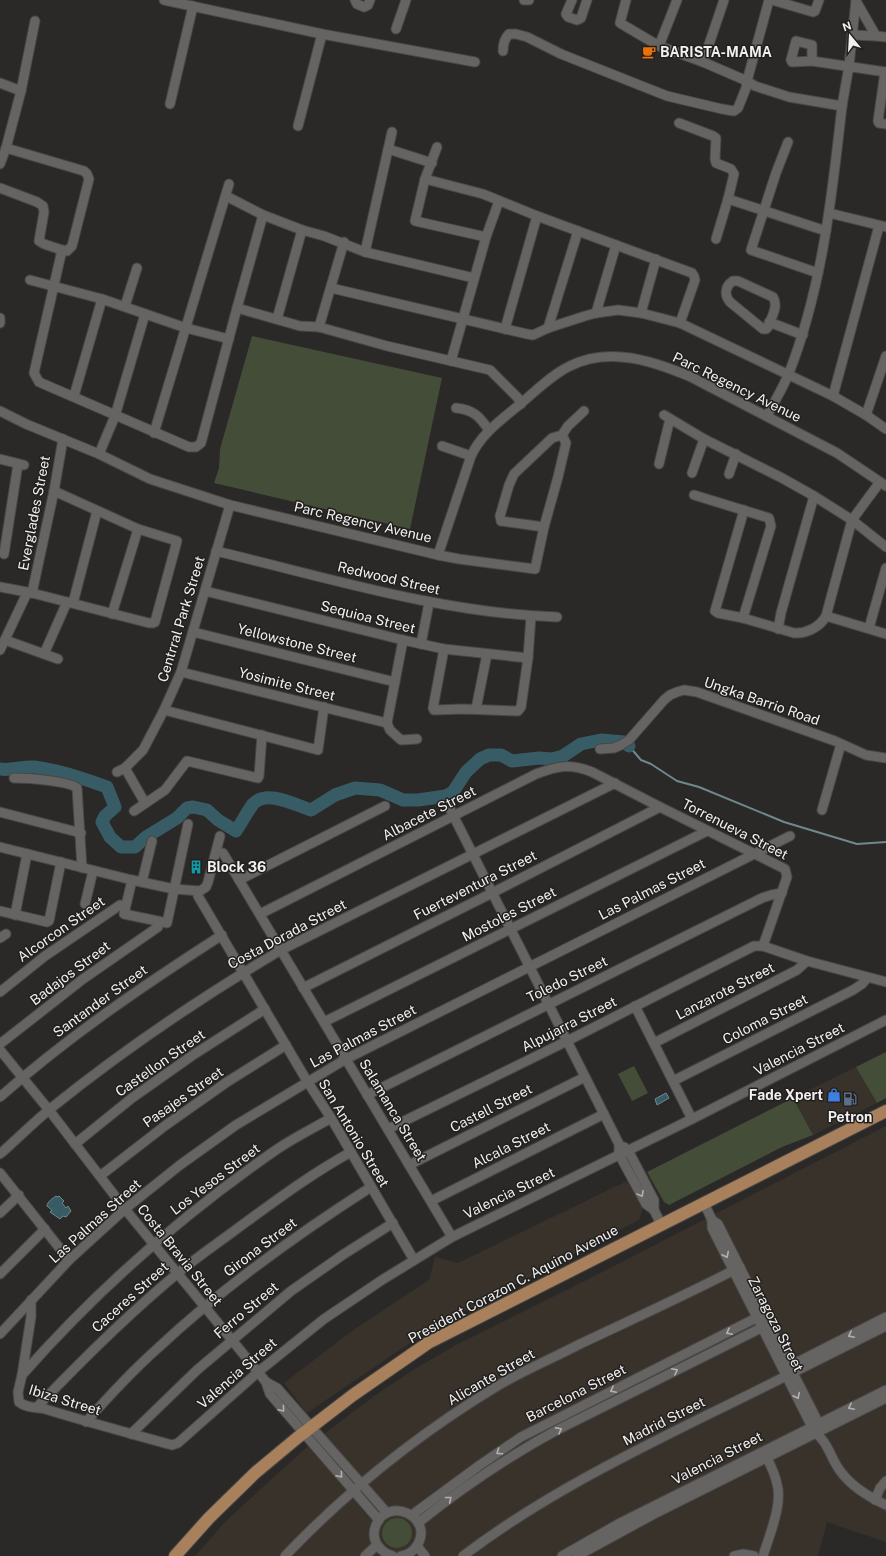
<svg xmlns="http://www.w3.org/2000/svg" width="886" height="1556" viewBox="0 0 886 1556" font-family="'Public Sans',sans-serif">
<style>
.built{fill:#38322b}
.green{fill:#444d38}
.water{fill:#375c65;stroke:#6f888e}
.lines{fill:none;stroke-linecap:round;stroke-linejoin:round}
.stream{stroke:#6f888e;stroke-width:2}
.river{stroke:#375c65;stroke-width:13}
.street-casing{stroke:#494746;stroke-width:11}
.primary-casing{stroke:#494746;stroke-width:14}
.street{stroke:#666462;stroke-width:9}
.primary{stroke:#a8815c;stroke-width:12}
.oneway{stroke:#b2b1b0}
.labels{text-anchor:middle;stroke-width:3;stroke-linejoin:round;paint-order:stroke}
.poi-label{font-size:14px;font-weight:bold;fill:#f1f0ef;stroke:#22201e;text-anchor:start}
.street-label{font-size:14px;fill:#f1f0ef;stroke:#22201e}
</style>
<rect width="100%" height="100%" fill="#2b2927"/>
<g class="built">
<polygon points="856,1067 877,1103 813,1135 793,1098"/>
<polygon points="886,1126 886,1542 827,1522 818,1556 195,1556 227,1520 307,1447 374,1396 413,1370 458,1344 577,1285"/>
<polygon points="627,1181 643,1208 639,1220 432,1328 307,1413 284,1383 352,1331 429,1280 435,1257 458,1263"/>
</g>
<g class="green">
<polygon points="252,336 442,378 410,529 214,483 219,468 220,449"/>
<polygon points="886,1052 886,1098 877,1103 856,1067"/>
<polygon points="634,1066 648,1093 632,1101 618,1074"/>
<polygon points="793,1098 813,1135 782,1147 669,1205 664,1202 647,1172"/>
<circle cx="397" cy="1533" r="15"/>
</g>
<g class="water">
<polygon points="666,1093 669,1098 657,1105 655,1099"/>
<path d="M56,1196L57,1197L59,1196L64,1201L62,1203L66,1208L68,1206L71,1211L66,1217L63,1216L60,1219L50,1212L52,1210L47,1206C47,1202 53,1198 56,1196Z"/>
</g>
<g class="lines">
<polyline class="stream" points="629,746 641,760 651,764 677,781 699,787 784,822 857,844 886,842"/>
<path class="river" d="M0,769C11,771 23,766 34,767C59,770 84,779 107,787L115,807L105,816L102,822L110,837L121,847H135L146,837L177,818L187,808L193,807L207,810L218,820L236,831C242,822 247,812 253,804C267,789 295,805 311,810L335,795L355,788L380,790L403,800H418L446,796L453,792L466,772L480,759L489,755H501L512,761L539,758L552,759L563,756L581,744L601,740L624,742L629,746"/>
<g class="street-casing">
<g id="street">
<polyline points="164,0 322,34 475,62"/>
<polyline points="355,0 357,4 364,7 368,5 370,0"/>
<polyline points="524,0 529,0"/>
<polyline points="572,0 566,14 568,17 577,20 581,18 587,0"/>
<path d="M626,0L620,23L659,46L703,62L747,81L755,86L789,97L842,106C832,197 822,288 789,373C783,388 774,402 767,416"/>
<polyline points="772,0 813,12 815,11 819,0"/>
<polyline points="856,1 876,36 886,37"/>
<polyline points="35,21 21,91 6,148 84,171 87,174 89,179 72,246 67,251 62,250 34,373 39,382 189,447 196,447 201,443 237,308 263,215"/>
<polyline points="396,29 406,0"/>
<polyline points="852,35 876,36"/>
<polyline points="659,46 677,0"/>
<path d="M503,51C503,44 504,39 509,34H516L527,37L561,54L667,96L722,109L734,111L738,108L746,88L747,81L769,0"/>
<polyline points="812,61 812,45 796,41 791,60 792,62 812,61 886,72"/>
<polyline points="703,62 724,0"/>
<polyline points="885,72 878,121 879,123 886,124"/>
<polyline points="0,83 21,91"/>
<polyline points="170,104 193,6"/>
<polyline points="842,106 849,66 856,0"/>
<polyline points="679,123 713,136 716,138 715,159 716,163 731,169 734,174 728,199 826,231"/>
<polyline points="298,126 322,34"/>
<polyline points="788,142 776,173 751,250 818,273"/>
<polyline points="437,147 425,179 415,221 486,237"/>
<polyline points="388,149 432,163"/>
<polyline points="0,164 6,148"/>
<polyline points="425,179 483,194 537,216 692,273 694,276 695,280 680,323"/>
<polyline points="0,188 37,202 43,206 44,212 39,241 44,244 62,250"/>
<polyline points="226,196 263,215 302,230 324,236 365,252 474,278"/>
<polyline points="829,213 886,227"/>
<polyline points="716,239 728,199"/>
<polyline points="365,252 392,132"/>
<polyline points="30,280 102,299 186,328 229,339"/>
<path d="M733,281H738L773,297C779,306 771,318 768,327L766,329H763L730,302C724,295 725,286 733,281Z"/>
<polyline points="331,288 527,334 533,335 548,328 585,316 596,313 618,310 641,313 680,323 833,396 866,415 886,429"/>
<polyline points="125,306 137,268"/>
<polyline points="237,308 300,326 319,327 387,346 490,370 518,398 521,404"/>
<polyline points="596,313 616,245"/>
<polyline points="641,313 656,259"/>
<polyline points="0,318 0,323"/>
<polyline points="277,319 302,230"/>
<polyline points="769,322 803,335"/>
<polyline points="319,327 344,242"/>
<polyline points="548,328 578,231"/>
<polyline points="505,329 537,216"/>
<polyline points="451,361 486,237 499,201"/>
<polyline points="74,396 102,299"/>
<polyline points="833,396 879,226"/>
<path d="M456,408C474,410 479,416 489,430"/>
<path d="M0,411L26,424L99,454L150,479L230,505L438,555L471,456C481,434 501,420 519,405C535,392 551,375 570,366C609,346 653,361 691,377L837,453L886,486"/>
<polyline points="664,415 704,439 782,478 814,496 852,520 886,547"/>
<polyline points="866,415 886,356"/>
<polyline points="154,433 229,184"/>
<polyline points="442,446 471,456"/>
<polyline points="99,454 115,416 145,314"/>
<polyline points="0,459 24,465"/>
<polyline points="659,464 670,419"/>
<polyline points="692,473 704,439"/>
<polyline points="729,474 736,454"/>
<polyline points="694,495 769,518 771,526 743,618"/>
<path d="M744,510L715,611L718,613L743,618L794,633C806,634 820,627 826,616L852,520L880,482"/>
<polyline points="544,527 501,521 500,516 509,485 514,474 552,438 562,435 568,426 584,411"/>
<path d="M216,551C329,578 441,613 557,617"/>
<polyline points="4,554 18,464"/>
<polyline points="438,555 459,559 535,569 544,527 558,477 566,443 562,435"/>
<polyline points="0,587 32,593 149,623 153,623 155,622 177,541 138,529 54,491"/>
<polyline points="205,591 403,640 444,649 528,658"/>
<polyline points="32,593 54,491 63,439"/>
<polyline points="73,603 97,511"/>
<polyline points="112,614 138,529"/>
<polyline points="826,616 886,634"/>
<polyline points="869,628 886,568"/>
<polyline points="778,629 781,613 814,496"/>
<polyline points="193,632 395,682"/>
<polyline points="5,640 58,659"/>
<polyline points="403,640 387,723 390,730 401,740 417,739"/>
<polyline points="421,644 429,603"/>
<polyline points="444,649 433,708 434,710 463,709 518,711 521,707 528,658 531,616"/>
<polyline points="0,650 27,593"/>
<polyline points="44,654 67,602"/>
<polyline points="181,672 387,723"/>
<polyline points="476,709 487,654"/>
<polyline points="164,710 318,750 324,707"/>
<polyline points="600,749 614,748 621,745 629,740 664,700 670,695 677,692 684,690 697,692 835,741 866,755 886,758"/>
<polyline points="125,768 145,803"/>
<polyline points="117,772 125,768 143,750 164,710 181,672 230,505"/>
<path d="M14,778C26,778 69,781 77,788L82,868"/>
<polyline points="448,805 619,1144 619,1154 646,1204 654,1210 661,1224"/>
<polyline points="822,810 841,744"/>
<polyline points="134,811 165,790 187,761 258,778 259,776 262,735"/>
<polyline points="0,812 81,833"/>
<polyline points="0,847 132,880 174,889 200,891 206,887 208,882 220,836"/>
<polyline points="223,853 452,1237"/>
<polyline points="132,880 124,914 167,923 188,824"/>
<polyline points="239,880 385,806"/>
<polyline points="142,882 152,841"/>
<polyline points="198,896 307,1081 331,1118 414,1260"/>
<polyline points="85,904 93,871"/>
<polyline points="0,911 47,922 49,921 61,862"/>
<path d="M260,914L536,774C558,766 570,763 592,772L660,807L785,869L787,877L763,946"/>
<polyline points="15,915 27,854"/>
<polyline points="0,938 6,934"/>
<polyline points="303,988 492,893 660,807"/>
<polyline points="0,992 45,956 120,905"/>
<polyline points="635,1006 692,1119"/>
<polyline points="324,1022 707,831"/>
<polyline points="654,1043 797,970 807,961"/>
<polyline points="0,1044 83,979 158,927"/>
<polyline points="0,1050 49,1110 125,1209 258,1372 266,1382 270,1394 379,1520"/>
<polyline points="673,1081 853,990 862,984 867,978"/>
<polyline points="367,1095 762,898 771,895 782,893"/>
<path d="M0,1097C69,1036 144,985 222,935"/>
<polyline points="388,1129 567,1041 754,946 763,946 807,961 886,982"/>
<polyline points="75,1144 132,1098 193,1055 265,1009"/>
<polyline points="624,1147 628,1150 654,1200 654,1210"/>
<path d="M0,1154C17,1139 33,1123 50,1109C123,1050 200,998 281,950L615,783"/>
<polyline points="409,1165 585,1077"/>
<polyline points="0,1173 69,1260"/>
<polyline points="100,1176 166,1125 227,1082 286,1045"/>
<polyline points="431,1201 604,1114"/>
<polyline points="704,1203 712,1220 718,1224 821,1428"/>
<polyline points="0,1213 19,1195"/>
<path d="M712,1220V1228L815,1433C828,1441 831,1460 841,1472C852,1487 869,1497 886,1505"/>
<polyline points="0,1274 45,1229"/>
<path d="M31,1300V1317L22,1375L18,1392L19,1402C26,1408 36,1407 45,1409C87,1422 129,1433 172,1445L178,1443L258,1372L324,1319L382,1280L452,1237L692,1119L886,1020"/>
<polyline points="0,1334 69,1260 125,1209 180,1165 236,1125 346,1059 790,836"/>
<polyline points="786,1368 886,1317"/>
<path d="M22,1375C96,1291 181,1216 273,1152C291,1139 312,1129 331,1118"/>
<polyline points="266,1382 277,1388 387,1513"/>
<path d="M37,1407C82,1360 128,1314 178,1273C197,1257 218,1243 238,1228C275,1201 311,1174 351,1152"/>
<path d="M86,1422C109,1396 132,1371 158,1348C223,1287 296,1235 371,1187"/>
<polyline points="131,1434 197,1370 291,1291 344,1254 393,1223"/>
<polyline points="875,1500 880,1488 886,1481"/>
<polyline points="412,1515 480,1465 521,1437 764,1314"/>
<path d="M418,1523C464,1486 507,1457 559,1429L769,1324"/>
<polyline points="417,1546 425,1556"/>
<path d="M285,1556C348,1490 421,1432 499,1385C525,1370 553,1358 580,1344C633,1319 688,1294 740,1267"/>
<polyline points="365,1556 377,1545"/>
<path d="M393,1556C379,1552 370,1539 376,1525C388,1496 433,1516 418,1544C414,1551 408,1555 401,1556"/>
<path d="M463,1556C538,1499 622,1457 707,1415C767,1386 826,1356 886,1326"/>
<polyline points="562,1556 620,1523 886,1390"/>
<polyline points="577,1556 654,1514 886,1398"/>
<polyline points="734,1556 743,1554 754,1556"/>
<path d="M763,1556C769,1536 783,1504 777,1484C775,1473 769,1462 764,1452"/>
</g>
</g>
<g class="primary-casing">
<polyline id="primary" points="175,1556 209,1518 255,1473 297,1438 353,1395 428,1343 886,1111"/>
</g>
<use href="#street" class="street"/>
<use href="#primary" class="primary"/>
</g>
<defs><path id="oneway-chevron" d="M-2-3.5L2.5 0L-2 3.5" fill="none" stroke-width="1.6" stroke-linecap="round" stroke-linejoin="round"/></defs>
<g class="oneway">
<use href="#oneway-chevron" transform="translate(641 1194) rotate(62)"/>
<use href="#oneway-chevron" transform="translate(726 1255) rotate(63)"/>
<use href="#oneway-chevron" transform="translate(729 1332) rotate(153)"/>
<use href="#oneway-chevron" transform="translate(851 1335) rotate(153)"/>
<use href="#oneway-chevron" transform="translate(675 1371) rotate(-27)"/>
<use href="#oneway-chevron" transform="translate(613 1390) rotate(153)"/>
<use href="#oneway-chevron" transform="translate(797 1396) rotate(63)"/>
<use href="#oneway-chevron" transform="translate(851 1407) rotate(153)"/>
<use href="#oneway-chevron" transform="translate(282 1409) rotate(50)"/>
<use href="#oneway-chevron" transform="translate(559 1430) rotate(-28)"/>
<use href="#oneway-chevron" transform="translate(499 1452) rotate(146)"/>
<use href="#oneway-chevron" transform="translate(340 1475) rotate(49)"/>
<use href="#oneway-chevron" transform="translate(449 1499) rotate(-39)"/>
</g>
<defs>
<g id="cafe-bare" transform="scale(1.08)"><path d="M-5.5-4.5H6V0H3Q3 3.5 0 3.5H-2.5Q-5.5 3.5-5.5 0ZM3-3.2v2h1.7v-2ZM-6 4.5H4V6H-6Z" fill="#e8710a" stroke="#22201e" stroke-width="2.5" paint-order="stroke"/></g>
<g id="building-bare" transform="scale(1.08)"><path d="M-4-6H4V6H1V3H-1V6H-4ZM-2.5-4.3h1.7v1.8h-1.7ZM.8-4.3h1.7v1.8H.8ZM-2.5-1h1.7V.8h-1.7ZM.8-1h1.7V.8H.8Z" fill="#0f9aa8" stroke="#22201e" stroke-width="2.5" paint-order="stroke"/></g>
<g id="shop-bare" transform="scale(1.08)"><path d="M-5-2.5h2.3a2.7 3.5 0 0 1 5.4 0H5L5.5 6h-11ZM-1.5-2.5h3a1.5 2.3 0 0 0-3 0Z" fill="#3f7fe0" stroke="#22201e" stroke-width="2.5" paint-order="stroke"/></g>
<g id="fuel-bare" transform="scale(1.08)"><path d="M-5.5-6h7V0h2V4h1.3V-2.5L3-4.5l.8-.8L6-3V5H2.5V1h-1V6h-7ZM-4.2-4.7v3.2H.2V-4.7Z" fill="#5c6f8a" stroke="#22201e" stroke-width="2.5" paint-order="stroke"/></g>
</defs>
<g fill-rule="evenodd">
<use href="#cafe-bare" x="649" y="52"/>
<use href="#building-bare" x="196" y="867"/>
<use href="#shop-bare" x="834" y="1095"/>
<use href="#fuel-bare" x="850" y="1099"/>
</g>
<g class="labels">
<g class="poi-label">
<text x="660" y="57">BARISTA-MAMA</text>
<text x="207" y="872">Block 36</text>
<text x="823" y="1100" text-anchor="end">Fade Xpert</text>
<text x="850" y="1122" text-anchor="middle">Petron</text>
</g>
<g class="street-label">
<text transform="translate(737 387) rotate(26)" y="5">Parc Regency Avenue</text>
<text transform="translate(34 513) rotate(-79)" y="5">Everglades Street</text>
<text transform="translate(363 522) rotate(13)" y="5">Parc Regency Avenue</text>
<text transform="translate(389 578) rotate(13)" y="5">Redwood Street</text>
<text transform="translate(368 617) rotate(14)" y="5">Sequioa Street</text>
<text transform="translate(181 619) rotate(-73)" y="5">Centrral Park Street</text>
<text transform="translate(297 643) rotate(14)" y="5">Yellowstone Street</text>
<text transform="translate(287 684) rotate(14)" y="5">Yosimite Street</text>
<text transform="translate(762 701) rotate(19)" y="5">Ungka Barrio Road</text>
<text transform="translate(429 813) rotate(-27)" y="5">Albacete Street</text>
<text transform="translate(735 829) rotate(27)" y="5">Torrenueva Street</text>
<text transform="translate(475 885) rotate(-27)" y="5">Fuerteventura Street</text>
<text transform="translate(652 889) rotate(-27)" y="5">Las Palmas Street</text>
<text transform="translate(509 914) rotate(-27)" y="5">Mostoles Street</text>
<text transform="translate(61 929) rotate(-35)" y="5">Alcorcon Street</text>
<text transform="translate(287 934) rotate(-28)" y="5">Costa Dorada Street</text>
<text transform="translate(70 973) rotate(-37)" y="5">Badajos Street</text>
<text transform="translate(567 979) rotate(-26)" y="5">Toledo Street</text>
<text transform="translate(725 991) rotate(-27)" y="5">Lanzarote Street</text>
<text transform="translate(100 1001) rotate(-36)" y="5">Santander Street</text>
<text transform="translate(765 1019) rotate(-27)" y="5">Coloma Street</text>
<text transform="translate(569 1024) rotate(-27)" y="5">Alpujarra Street</text>
<text transform="translate(363 1036) rotate(-28)" y="5">Las Palmas Street</text>
<text transform="translate(799 1049) rotate(-27)" y="5">Valencia Street</text>
<text transform="translate(160 1063) rotate(-35)" y="5">Castellon Street</text>
<text transform="translate(183 1097) rotate(-35)" y="5">Pasajes Street</text>
<text transform="translate(491 1108) rotate(-27)" y="5">Castell Street</text>
<text transform="translate(393 1110) rotate(59)" y="5">Salamanca Street</text>
<text transform="translate(354 1133) rotate(59)" y="5">San Antonio Street</text>
<text transform="translate(511 1145) rotate(-27)" y="5">Alcala Street</text>
<text transform="translate(215 1179) rotate(-37)" y="5">Los Yesos Street</text>
<text transform="translate(509 1193) rotate(-26)" y="5">Valencia Street</text>
<text transform="translate(95 1221) rotate(-42)" y="5">Las Palmas Street</text>
<text transform="translate(260 1247) rotate(-37)" y="5">Girona Street</text>
<text transform="translate(180 1255) rotate(51)" y="5">Costa Bravia Street</text>
<text transform="translate(513 1284) rotate(-28)" y="5">President Corazon C. Aquino Avenue</text>
<text transform="translate(130 1297) rotate(-42)" y="5">Caceres Street</text>
<text transform="translate(246 1310) rotate(-40)" y="5">Ferro Street</text>
<text transform="translate(776 1324) rotate(63)" y="5">Zaragoza Street</text>
<text transform="translate(237 1373) rotate(-41)" y="5">Valencia Street</text>
<text transform="translate(491 1377) rotate(-30)" y="5">Alicante Street</text>
<text transform="translate(576 1393) rotate(-27)" y="5">Barcelona Street</text>
<text transform="translate(65 1400) rotate(17)" y="5">Ibiza Street</text>
<text transform="translate(664 1421) rotate(-27)" y="5">Madrid Street</text>
<text transform="translate(717 1458) rotate(-27)" y="5">Valencia Street</text>
</g>
</g>
<g transform="translate(850 36) rotate(342)" stroke="#22201e" stroke-width="3" paint-order="stroke">
<path d="M0-3L7 15L0 10L-7 15Z" fill="#f1f0ef"/>
<text y="-6" font-size="11" font-weight="bold" text-anchor="middle" fill="#f1f0ef">N</text>
</g>
</svg>
